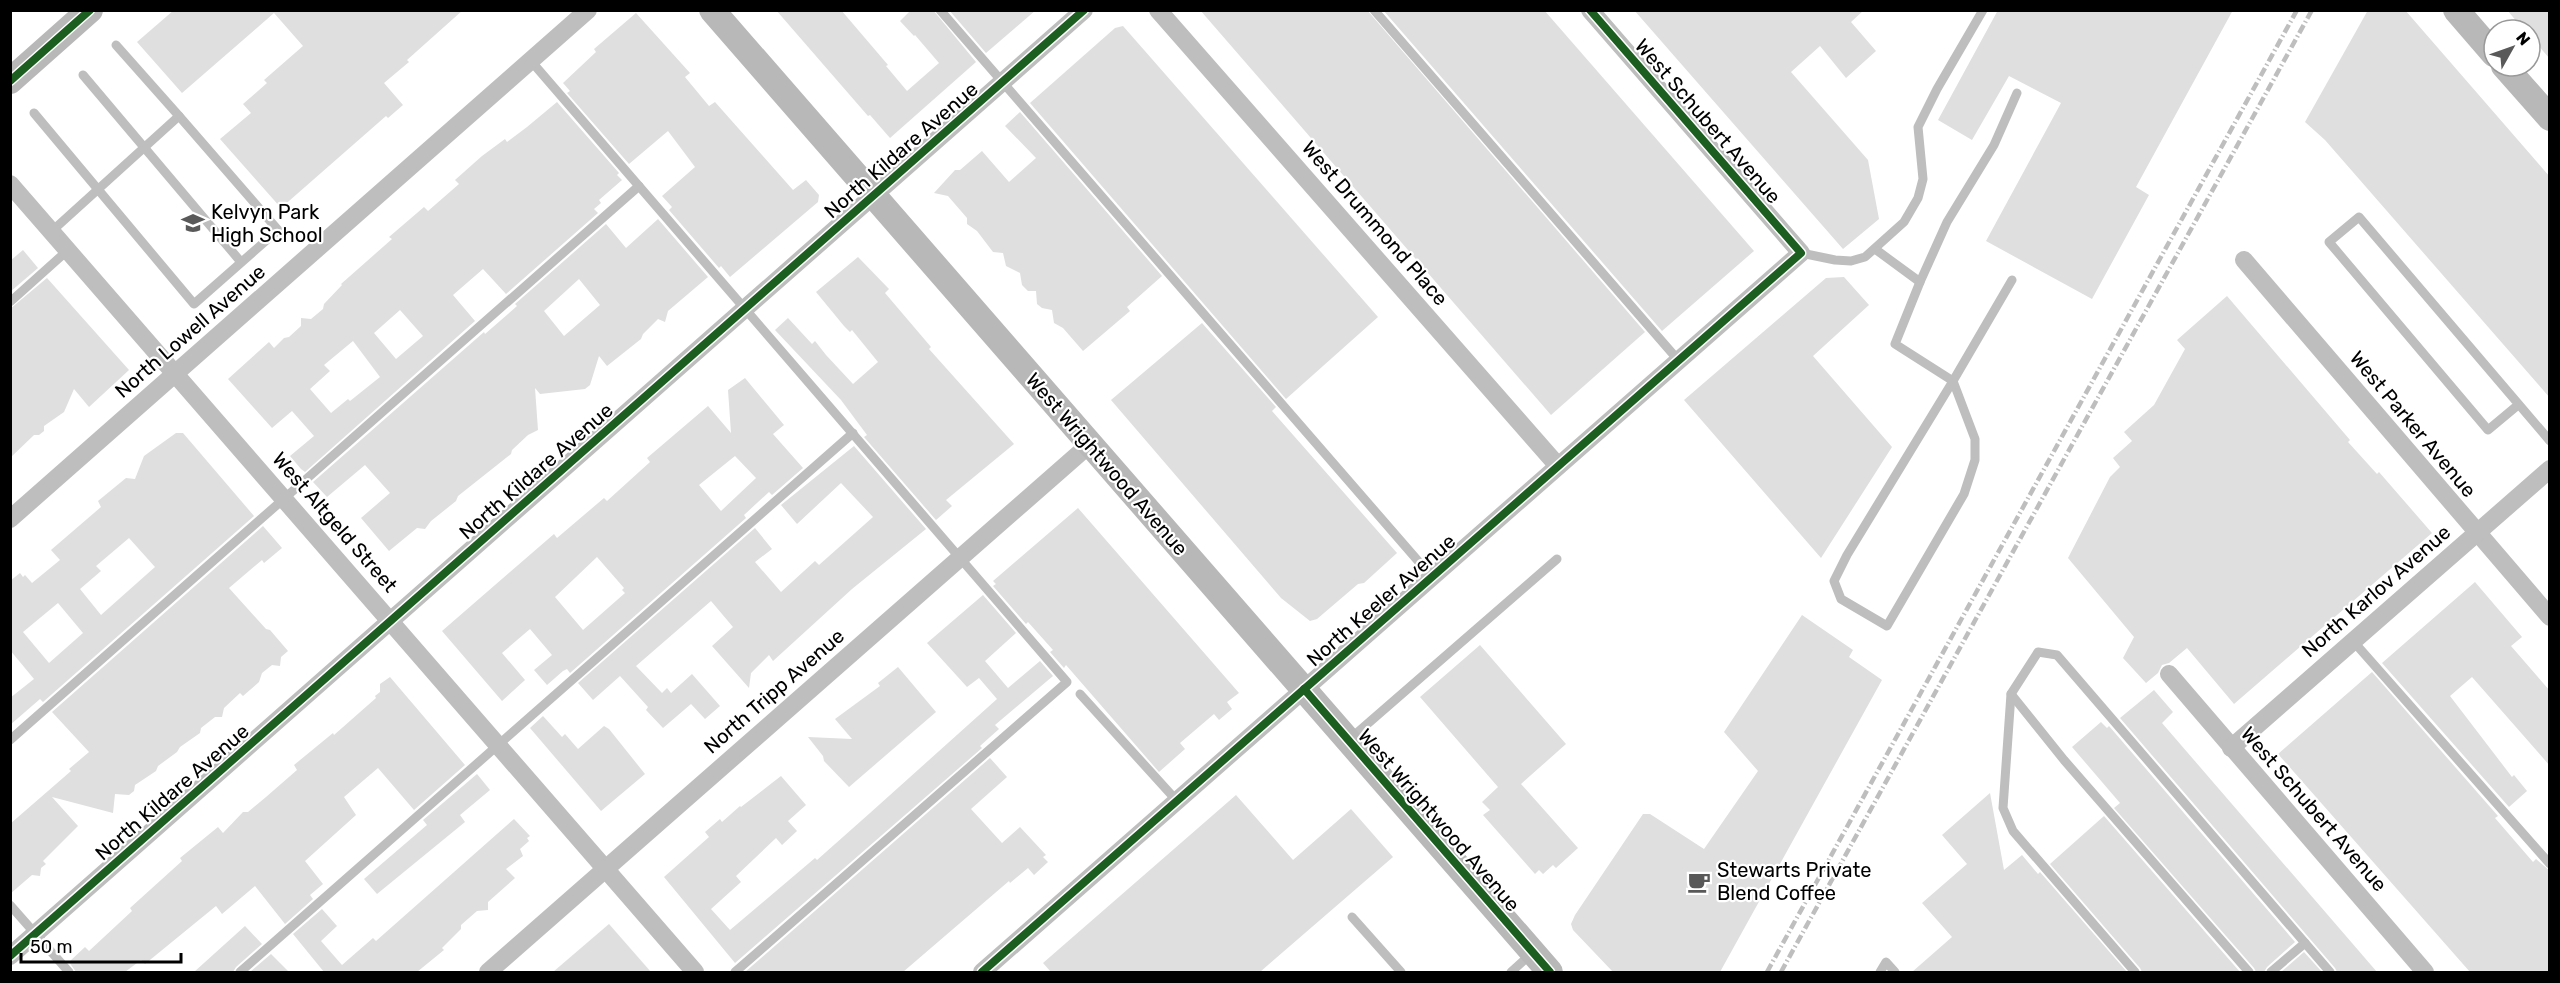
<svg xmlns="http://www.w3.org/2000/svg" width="2560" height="983" viewBox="0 0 2560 983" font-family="Rubik,sans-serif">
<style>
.building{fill:#dfdfdf;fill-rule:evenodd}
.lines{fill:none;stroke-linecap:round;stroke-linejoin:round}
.lane{stroke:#bebebe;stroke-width:9}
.street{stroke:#bebebe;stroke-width:18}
.secondary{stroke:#b8b8b8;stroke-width:26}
.rail{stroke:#bebebe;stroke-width:4.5;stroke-dasharray:9 3 1.5 3;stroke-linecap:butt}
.cycleway-casing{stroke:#fff;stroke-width:11}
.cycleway{stroke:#1b5e20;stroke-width:8}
.labels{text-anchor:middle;stroke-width:4.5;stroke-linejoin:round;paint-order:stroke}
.street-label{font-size:20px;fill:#000;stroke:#fff}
.poi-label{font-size:20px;fill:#000;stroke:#fff;text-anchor:start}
</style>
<rect width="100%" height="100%" fill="#fff"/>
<g class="building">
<polygon points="174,10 463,10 407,60 409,62 384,83 403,105 388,118 386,116 281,208 220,139 251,113 243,104 267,83 264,80 303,46 274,13 182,93 137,42"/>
<polygon points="776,10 841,10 888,65 886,66 907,91 939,63 915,35 914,36 900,21 911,10 933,10 976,62 890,138 870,115 868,116"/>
<polygon points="949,10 1036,10 986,53"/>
<polygon points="1200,10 1367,10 1645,332 1551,415"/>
<polygon points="1383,10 1544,10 1754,251 1662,331"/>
<polygon points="1634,10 1864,10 1851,22 1876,51 1846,78 1820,46 1791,72 1868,160 1879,219 1843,249"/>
<polygon points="1998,10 2233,10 2136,187 2149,195 2092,299 1986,241 2061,103 2009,76 1972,140 1938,120"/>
<polygon points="2368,10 2405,10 2550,177 2550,398 2325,140 2305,122"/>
<polygon points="2507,10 2550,10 2550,59 2530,36 2530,30 2524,30"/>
<polygon points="636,13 690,73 685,77 709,106 715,102 793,190 806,180 819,195 818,202 730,277 721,266 719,268 669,210 672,207 662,196 695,167 668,131 629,164 567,93 570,91 563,83 596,52 594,49"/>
<polygon points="1123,26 1378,317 1286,399 1030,103 1115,28"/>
<path d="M557,102L619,173L617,175L622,180L599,200L601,203L594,209L598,213L506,294L483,269L453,295L475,321L305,472L301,469L290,456L314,436L292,411L272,428L228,379L269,342L274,348L284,338L289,337L301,326V318L311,319L323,309L324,304L342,285L341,284L392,239L389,237L424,207L428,211L459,184L455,180L482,156L505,139L507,142L527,127ZM400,310L423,336L396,359L374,333ZM353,341L380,377L350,401L348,399L331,413L310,389L330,371L324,365Z"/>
<polygon points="1020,112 1162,276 1127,307 1130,311 1083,351 1063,328 1054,323 1052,310 1042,308 1037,304 1036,291 1028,291 1022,285 1020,273 1006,266 1003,253 993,252 977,231 967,224 967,218 948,196 934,193 955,170 960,170 982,151 1009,182 1036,158 1005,126"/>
<path d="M658,219L708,277L668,311L665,322L658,319L643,334L641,339L607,366L599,356L590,385L585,389L540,394L535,388L538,430L528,435L512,450L511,454L458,496L456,501L431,521L425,529L417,528L389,551L361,518L390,493L365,465L327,497L313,482L484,332L485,334L517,306L515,304L606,224L626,248ZM579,279L600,305L564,336L544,311Z"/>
<polygon points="23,250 38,268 10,292 10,261"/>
<polygon points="858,257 889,289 885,293 931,347 929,349 1014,444 946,500 952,506 936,520 864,437 867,435 841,400 775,330 788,318 812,344 815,341 826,355 853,384 878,362 852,330 850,332 844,326 816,292"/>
<polygon points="1844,277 1869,305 1813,356 1892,447 1821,558 1684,400 1826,278"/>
<polygon points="47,278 129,370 89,407 74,389 64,412 44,426 44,431 39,435 34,435 10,458 10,309"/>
<polygon points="2227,296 2350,440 2348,442 2377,474 2379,472 2432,533 2234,704 2187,648 2169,663 2162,665 2158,673 2146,683 2123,658 2134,637 2068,558 2110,477 2120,467 2113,458 2132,441 2124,432 2154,405 2185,349 2177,340"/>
<polygon points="1202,323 1276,407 1272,411 1397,553 1364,583 1358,584 1317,619 1310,621 1281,598 1111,400"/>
<path d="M745,378L784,425L773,434L803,468L772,495L769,492L744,515L746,518L570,673L567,669L563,671L547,685L534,670L552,655L530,629L502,653L525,680L502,701L442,631L554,534L557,538L604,498L607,501L650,462L647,458L708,406L731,433L728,390ZM735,456L756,478L721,511L699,485ZM597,557L624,588L622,590L625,593L583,630L555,597Z"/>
<path d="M176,433H183L254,516L43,702L40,699L10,725V698L34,679L10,650V581L20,573L23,577L25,575L32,583L60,560L51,550L101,507L98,501L126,478L135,479L144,456ZM129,538L155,567L101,615L80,589L101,571L96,566ZM58,603L83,633L49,663L23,632Z"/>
<polygon points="854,446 926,529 852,589 773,661 769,655 751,673 749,688 712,646 733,627 711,601 636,666 662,693 667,688 671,693 692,674 720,706 705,719 691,704 663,728 646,710 648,707 620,676 593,700 578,683 755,528 772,549 755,562 781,592 815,561 819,565 873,517 841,483 797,524 781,505"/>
<polygon points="1078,508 1239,693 1227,702 1232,709 1219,720 1214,714 1180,743 1185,749 1159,772 1066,665 1064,668 1050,652 1053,650 1028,622 1026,624 993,586 996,584 993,581"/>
<polygon points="263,526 282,548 264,563 262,560 229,588 266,629 270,630 288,651 281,657 280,666 272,665 262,673 259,682 243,696 240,693 224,708 222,717 215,717 201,728 200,733 180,747 177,752 158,766 156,771 135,785 134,791 129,795 115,794 113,813 52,797 78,826 43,861 46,864 41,868 40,876 32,875 10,894 10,824 71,771 69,769 89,752 52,712"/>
<polygon points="2475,582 2522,637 2511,646 2550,691 2550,766 2472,677 2450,696 2512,777 2514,775 2527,791 2509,807 2382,663"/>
<polygon points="983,595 1016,633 985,661 1008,688 1040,661 1053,676 995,725 999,729 980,746 982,748 735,963 664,877 709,837 705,832 720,819 722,822 740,806 741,807 781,776 806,805 788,821 797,831 782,845 776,838 736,876 741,882 711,909 730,930 815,858 817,860 870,813 997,699 979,678 967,687 927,643"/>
<polygon points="1802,615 1853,650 1849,657 1882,680 1720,972 1613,972 1573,930 1571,924 1575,915 1643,814 1650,814 1704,849 1758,771 1724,732"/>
<polygon points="1480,645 1566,744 1521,784 1578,848 1556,868 1553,865 1543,874 1539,870 1535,874 1483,815 1490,810 1482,802 1498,787 1420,697"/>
<polygon points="898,667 936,712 849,787 824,761 823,756 808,737 852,739 835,719 880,686 878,683"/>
<polygon points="2372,672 2498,816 2495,818 2533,862 2536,859 2550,871 2550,972 2470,972 2278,754"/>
<polygon points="390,677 465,765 414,810 378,768 344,797 356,815 305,861 323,884 310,895 313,899 285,924 255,886 222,914 216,906 145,964 141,960 125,972 76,972 69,962 85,947 89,951 132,911 130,908 182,861 180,858 218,827 223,833 243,812 248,812 266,797 297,770 294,765 333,733 334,735 376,698 375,696 380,692 380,684"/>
<polygon points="2154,690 2173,712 2162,723 2377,972 2337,972 2335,968 2120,718"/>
<polygon points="543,716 562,737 565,734 578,749 604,726 609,729 645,774 601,811 530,728"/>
<polygon points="2101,722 2107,728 2109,726 2295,942 2267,967 2264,972 2256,972 2254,968 2114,808 2120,803 2072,747"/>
<polygon points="990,758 1007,777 971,809 1002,843 1020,827 1046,855 1043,857 1048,862 1034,875 1028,868 1010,883 1009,881 903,972 745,972"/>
<polygon points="477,774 490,790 460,815 465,822 377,894 364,879 427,825 423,820"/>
<polygon points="1990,793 2004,870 2022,855 2038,874 2040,872 2127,972 1912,972 1952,937 1922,903 1967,864 1942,835"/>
<polygon points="1236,795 1293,860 1351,809 1393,857 1260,972 1051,972 1043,963"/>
<polygon points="2104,816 2240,972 2142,972 2140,968 2050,864"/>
<polygon points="514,819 530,836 527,838 529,841 520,849 523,856 506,869 515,878 488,902 488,910 477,911 461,925 461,929 442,948 444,950 417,972 324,972 293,934 322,909 337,926 321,941 342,965 373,938 376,941"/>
<polygon points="609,924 651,972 553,972"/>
<polygon points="245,926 262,944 236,967 233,972 194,972"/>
<polygon points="2304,952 2322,972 2281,972"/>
<polygon points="271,954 289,972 250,972"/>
</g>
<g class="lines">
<g class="lane">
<polyline points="940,10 1432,577"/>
<polyline points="1374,10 1679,361"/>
<polyline points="531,61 1067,682 735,972"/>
<polyline points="83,75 241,262"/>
<polyline points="34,113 194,304 278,230 179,116"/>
<polyline points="52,231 179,116 116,45"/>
<polyline points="1875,249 1920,282 1947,222 1994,145 2017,93"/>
<polyline points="1801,253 1835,260 1851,261 1865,257 1904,222 1918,198 1923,179 1918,127 1937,89 1983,10"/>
<polyline points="1920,282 1895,344 1953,381 1847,555 1834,581 1841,599 1887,626 1964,494 1975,460 1975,439 1953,381 2012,280"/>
<polyline points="10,302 68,250"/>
<polyline points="2518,405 2488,430 2329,242 2359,217 2550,441"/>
<polyline points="2353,641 2550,864"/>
<polyline points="1080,694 1177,801"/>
<polyline points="2011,694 2064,760 2249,972"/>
<polyline points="1350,739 1557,559"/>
<polyline points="10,740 639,186"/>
<polyline points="10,905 69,972"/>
<polyline points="1352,917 1401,972"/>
<polyline points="240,972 853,433"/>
<polyline points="1511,972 1531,954"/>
<polyline points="1880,972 1886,962 1895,972"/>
<polyline points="2135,972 2013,831 2003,808 2011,694 2038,652 2057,655 2330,972"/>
<polyline points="2271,972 2305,943"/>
</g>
<g class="street">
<polyline points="1158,10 1558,466"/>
<polyline points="10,184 695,972"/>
<polyline points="2244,260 2550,617"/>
<polyline points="10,519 588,10"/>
<polyline points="2169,674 2425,972"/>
<polyline points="2231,748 2550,469"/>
<polyline points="10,956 1084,10"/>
<polyline points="488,972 1090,444"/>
<polyline points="982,972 1801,253 1590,10"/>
</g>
<g class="secondary">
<polyline points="712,10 1550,972"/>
<polyline points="2456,10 2494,54"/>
<polyline points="2504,66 2550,118"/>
<polyline points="10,81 90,10"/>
</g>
<g class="rail">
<polyline points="1767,972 2297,10"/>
<polyline points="1781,972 2312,10"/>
</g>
<g class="cycleway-casing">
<g id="cycleway">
<polyline points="10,81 90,10"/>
<polyline points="1304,689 1550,972"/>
<polyline points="10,956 1084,10"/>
<polyline points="982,972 1801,253 1590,10"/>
</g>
</g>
<use href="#cycleway" class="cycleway"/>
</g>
<defs>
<g id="school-bare" transform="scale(1.8)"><path d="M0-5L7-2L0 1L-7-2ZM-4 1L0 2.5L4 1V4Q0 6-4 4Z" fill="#595959" stroke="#fff" stroke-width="2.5" paint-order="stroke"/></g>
<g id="cafe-bare" transform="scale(1.8)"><path d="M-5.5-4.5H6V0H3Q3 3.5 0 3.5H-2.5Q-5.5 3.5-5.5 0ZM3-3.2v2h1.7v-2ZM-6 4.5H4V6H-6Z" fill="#595959" stroke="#fff" stroke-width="2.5" paint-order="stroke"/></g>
</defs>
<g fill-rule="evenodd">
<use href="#school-bare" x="193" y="223"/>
<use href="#cafe-bare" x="1699" y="882"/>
</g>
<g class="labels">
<g class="street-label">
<text transform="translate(1708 121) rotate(49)" y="7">West Schubert Avenue</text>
<text transform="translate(901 150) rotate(-41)" y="7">North Kildare Avenue</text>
<text transform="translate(1375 223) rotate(49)" y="7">West Drummond Place</text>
<text transform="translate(190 331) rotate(-41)" y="7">North Lowell Avenue</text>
<text transform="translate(2413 424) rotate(50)" y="7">West Parker Avenue</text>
<text transform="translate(1107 464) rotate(49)" y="7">West Wrightwood Avenue</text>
<text transform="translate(536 471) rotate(-41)" y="7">North Kildare Avenue</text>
<text transform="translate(335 522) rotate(49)" y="7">West Altgeld Street</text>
<text transform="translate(2376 591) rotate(-41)" y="7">North Karlov Avenue</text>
<text transform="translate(1381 600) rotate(-41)" y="7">North Keeler Avenue</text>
<text transform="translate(774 691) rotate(-41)" y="7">North Tripp Avenue</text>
<text transform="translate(172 792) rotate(-41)" y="7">North Kildare Avenue</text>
<text transform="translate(2314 809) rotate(49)" y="7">West Schubert Avenue</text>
<text transform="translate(1439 820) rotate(49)" y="7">West Wrightwood Avenue</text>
</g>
<g class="poi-label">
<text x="211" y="219">Kelvyn Park<tspan x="211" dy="23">High School</tspan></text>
<text x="1717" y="877">Stewarts Private<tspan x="1717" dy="23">Blend Coffee</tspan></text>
</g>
</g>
<rect width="2560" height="983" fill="none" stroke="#000000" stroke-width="24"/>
<g transform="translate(2512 48) rotate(50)"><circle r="28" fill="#ffffff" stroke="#999999" stroke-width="1.5"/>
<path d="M0-4.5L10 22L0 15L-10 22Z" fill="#595959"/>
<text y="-9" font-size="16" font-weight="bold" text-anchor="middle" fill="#000000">N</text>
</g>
<path d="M21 953v9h160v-9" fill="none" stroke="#000000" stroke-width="3"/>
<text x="30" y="953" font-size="18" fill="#000000" stroke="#ffffff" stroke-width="4.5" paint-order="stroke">50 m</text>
</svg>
